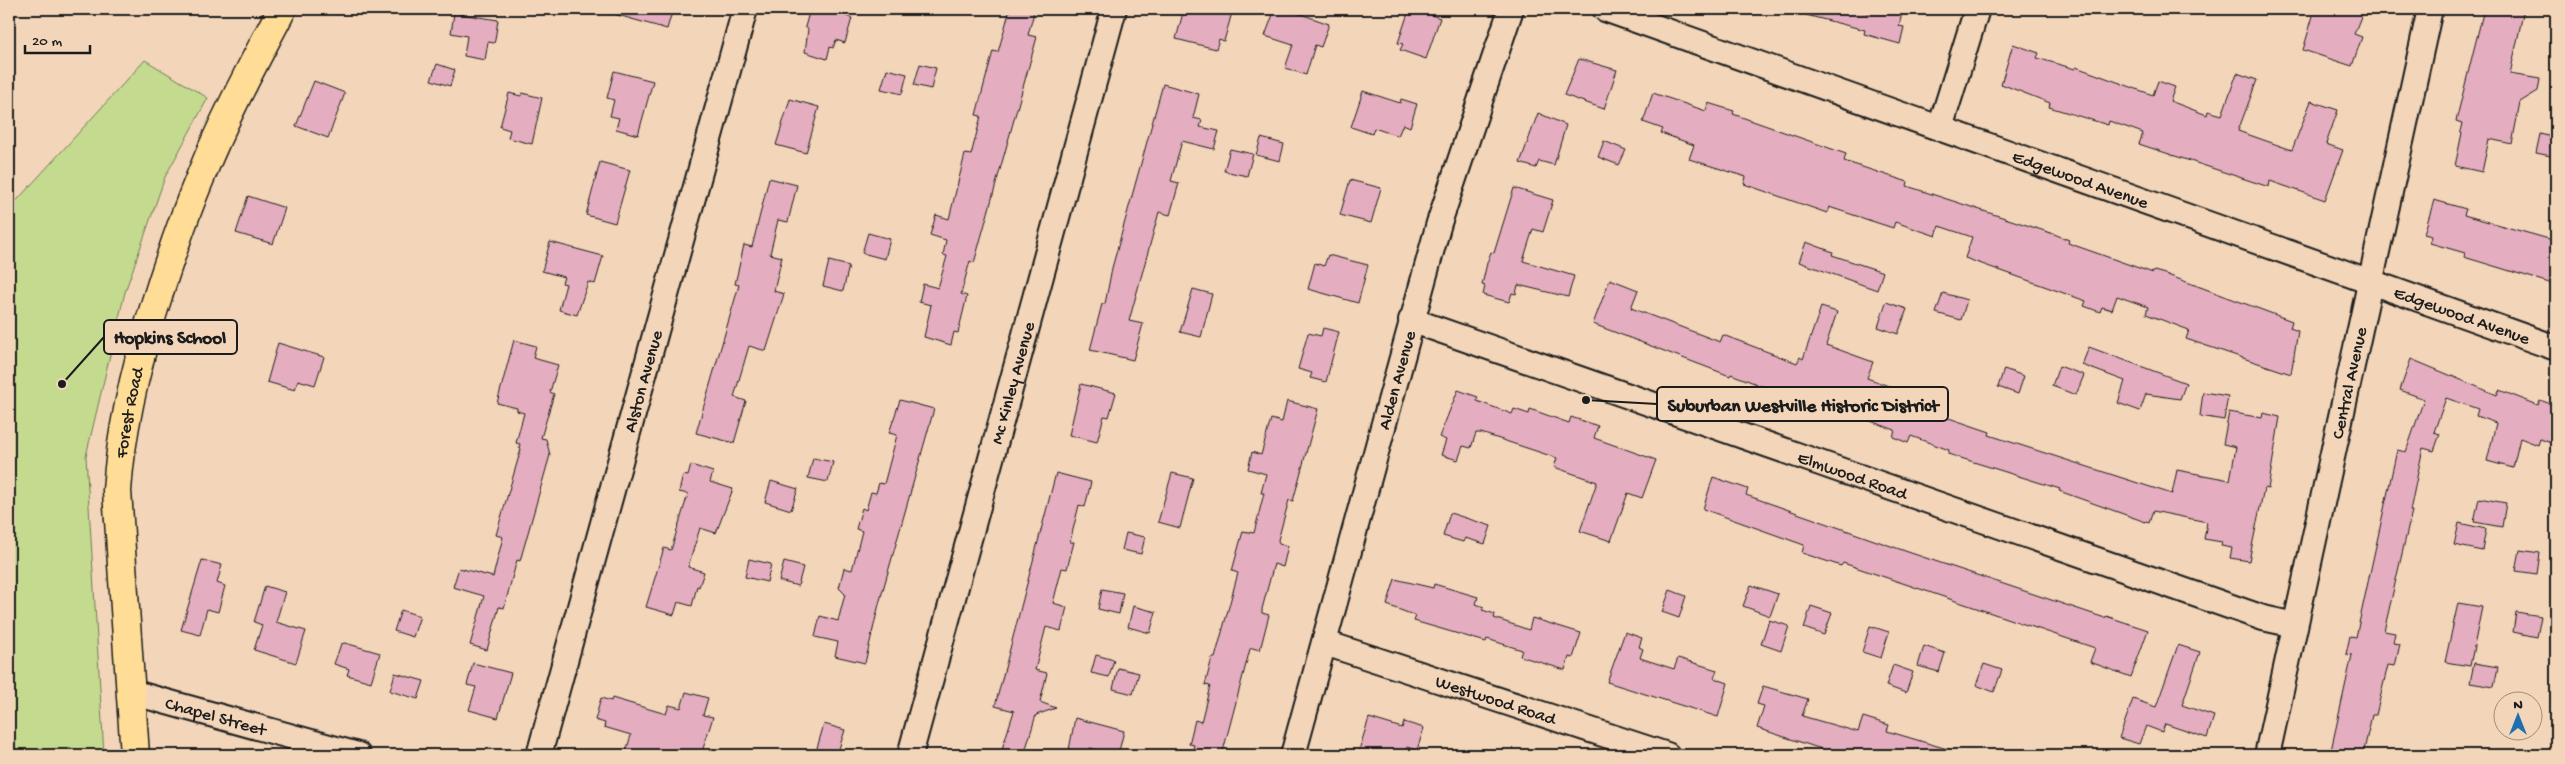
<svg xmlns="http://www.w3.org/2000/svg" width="2565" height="764" viewBox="0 0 2565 764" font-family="'Gochi Hand',sans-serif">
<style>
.green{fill:#c4da8f;stroke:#707b56}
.building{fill:#e5adc0;stroke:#1c1c1c}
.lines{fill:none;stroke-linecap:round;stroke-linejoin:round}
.minor-casing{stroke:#1c1c1c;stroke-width:28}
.major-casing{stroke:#1c1c1c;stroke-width:31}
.minor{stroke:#f3d6b9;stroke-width:24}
.major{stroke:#ffdd96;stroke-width:28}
.labels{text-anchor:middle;stroke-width:4;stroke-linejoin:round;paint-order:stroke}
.street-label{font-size:18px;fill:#1c1c1c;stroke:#f3d6b9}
.leader{fill:none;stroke:#1c1c1c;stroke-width:2}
.callout-dot{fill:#1c1c1c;stroke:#f3d6b9;stroke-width:2}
.callout{fill:#f3d6b9;stroke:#1c1c1c;stroke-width:2}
.callout-label{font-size:19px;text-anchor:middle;font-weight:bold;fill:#1c1c1c}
</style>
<rect width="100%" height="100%" fill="#f3d6b9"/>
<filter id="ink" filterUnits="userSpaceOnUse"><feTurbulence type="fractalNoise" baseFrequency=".02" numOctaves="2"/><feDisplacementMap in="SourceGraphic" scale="10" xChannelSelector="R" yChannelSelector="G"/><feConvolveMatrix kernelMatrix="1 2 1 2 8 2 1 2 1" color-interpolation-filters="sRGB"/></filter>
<g filter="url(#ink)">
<polygon class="green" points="145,60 208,98 165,177 125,292 86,456 104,755 9,755 9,209"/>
<g class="building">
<polygon points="615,9 673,9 667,29 614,14"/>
<polygon points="810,9 845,9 843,15 852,18 845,43 836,40 833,48 830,47 827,59 805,52 808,29 805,27"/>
<polygon points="1010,9 1035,9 1028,35 1037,37 974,263 970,261 961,294 967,296 958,333 954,332 951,345 924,337 931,305 919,302 923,284 938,288 947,256 943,255 946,240 930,235 936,215 949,219 965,154 971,155 981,116 976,115 993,51 998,52"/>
<polygon points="1184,9 1233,9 1224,41 1219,39 1216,49 1176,39"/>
<polygon points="1275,9 1299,9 1298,13 1329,24 1321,47 1315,45 1306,75 1285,68 1293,45 1265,36"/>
<polygon points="1414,9 1440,18 1426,59 1400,50 1403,44 1398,43 1408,13 1412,15"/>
<polygon points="1807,9 1853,9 1870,13 1871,9 1903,9 1899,26 1904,27 1900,44 1864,34 1865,30 1806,15"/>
<polygon points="2315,9 2364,9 2354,34 2362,37 2352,66 2303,50"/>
<polygon points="2484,9 2524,9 2510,74 2540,79 2538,91 2520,102 2512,144 2489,139 2482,172 2455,166 2462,133 2460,132 2462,123 2456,121"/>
<polygon points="454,13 498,20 495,40 494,43 488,42 485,60 464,56 467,36 451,33"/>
<polygon points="2013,44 2039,53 2037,58 2075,69 2076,67 2153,95 2158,81 2175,87 2170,101 2207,115 2208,111 2222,115 2237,73 2257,80 2238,131 2292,150 2311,101 2338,110 2326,144 2343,150 2325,200 2270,181 2269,187 2166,153 2139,144 2143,133 2109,121 2108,125 2049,107 2050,103 2001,84"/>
<polygon points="1579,59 1617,70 1604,109 1564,95"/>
<polygon points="437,64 455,70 450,86 431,80"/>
<polygon points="920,64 936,68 931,89 914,85"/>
<polygon points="887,69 907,74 902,94 881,89"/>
<polygon points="614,71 653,81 638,135 616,129 619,118 610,116 614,100 607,98"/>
<polygon points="314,81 345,93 328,138 296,126"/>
<polygon points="1163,84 1199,94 1193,118 1202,120 1200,127 1219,131 1214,149 1182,141 1171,181 1179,183 1170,215 1159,212 1129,321 1143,324 1133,360 1090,350 1102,304 1105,304 1112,268"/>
<polygon points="1363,91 1400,103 1401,99 1417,104 1410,127 1403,124 1398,136 1374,128 1372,134 1351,127"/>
<polygon points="509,93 521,96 522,93 542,98 532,144 508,138 510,130 500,127"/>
<polygon points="1653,93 1706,111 1708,103 1734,111 1733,114 1846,154 1844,161 1908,182 1907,186 2054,234 2069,240 2068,243 2153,273 2154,271 2165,274 2292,321 2290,328 2298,331 2291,374 2186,339 2189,330 2146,314 2148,307 2117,296 2112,310 2102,307 2100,312 2084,306 2086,301 1965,258 1972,237 1939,226 1936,236 1895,222 1893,228 1829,207 1827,213 1744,184 1746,177 1689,159 1694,145 1661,133 1663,129 1643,122"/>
<polygon points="790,99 819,107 806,153 776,145"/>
<polygon points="1538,113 1566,125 1554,165 1539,161 1536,168 1520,163"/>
<polygon points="2540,134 2556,138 2556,157 2536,153"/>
<polygon points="1261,138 1284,144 1280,161 1256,155"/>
<polygon points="1604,141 1626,150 1619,165 1598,157"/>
<polygon points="1230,149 1253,154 1247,176 1224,171"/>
<polygon points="600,162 630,170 615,223 586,215"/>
<polygon points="769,178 797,185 788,222 778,220 770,254 782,257 774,291 784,294 766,351 749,346 734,397 746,401 734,443 696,433 739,285 735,284 744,245 752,247"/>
<polygon points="1350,180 1381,188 1371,223 1340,215"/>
<polygon points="1514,188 1553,200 1543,232 1533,229 1523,261 1574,276 1568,297 1518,285 1516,294 1512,293 1509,302 1483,295 1485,286 1482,285 1487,263 1491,252 1494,253"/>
<polygon points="248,196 285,208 273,244 236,233"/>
<polygon points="2434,200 2466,209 2464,215 2556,241 2556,285 2464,257 2465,253 2430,243 2432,236 2424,234"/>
<polygon points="868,233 890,239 885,259 862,253"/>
<polygon points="550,242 603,256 595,284 588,282 577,315 559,310 566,284 562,283 564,277 542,271"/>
<polygon points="1806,242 1833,252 1832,255 1883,272 1877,290 1799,262"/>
<polygon points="1328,255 1368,265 1358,303 1308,289 1315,263 1324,266"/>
<polygon points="829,261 849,266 843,291 823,286"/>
<polygon points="1610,279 1638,290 1631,308 1720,342 1723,335 1797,363 1800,357 1803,359 1821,307 1837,312 1826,345 1873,362 1867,378 1940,405 1937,414 1990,432 1989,435 2172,494 2177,470 2230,480 2236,447 2223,444 2229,412 2262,418 2263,413 2280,417 2268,489 2264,488 2249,561 2230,558 2232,548 2221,546 2222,542 2204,539 2207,522 2153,511 2149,523 2140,520 2059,491 2060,489 1948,454 1949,450 1911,436 1908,443 1893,437 1895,430 1854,415 1852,418 1799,397 1798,400 1731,374 1730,376 1593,324"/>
<polygon points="1193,289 1212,294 1201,337 1180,332"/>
<polygon points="1943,293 1967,300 1961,320 1936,313"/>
<polygon points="1886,302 1907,309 1898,334 1878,327"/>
<polygon points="1323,328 1339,332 1326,382 1310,378 1312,373 1298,369 1308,333 1321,336"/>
<polygon points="514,340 536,346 533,358 558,365 550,392 554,394 541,438 546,439 550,455 520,561 517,560 504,608 499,607 487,650 470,645 484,596 453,587 459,568 493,577 503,537 496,535 521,449 519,448 520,444 516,443 524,413 517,411 517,408 497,403"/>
<polygon points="278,343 324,357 315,385 298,380 295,390 267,382"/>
<polygon points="2089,347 2186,383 2180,399 2146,394 2140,411 2118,403 2125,381 2082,365"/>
<polygon points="2411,359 2497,395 2499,390 2538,405 2540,400 2556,406 2556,445 2540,439 2538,445 2520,438 2513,468 2487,461 2496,423 2476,416 2478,409 2446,398 2434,432 2440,434 2434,451 2423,448 2410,511 2412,511 2384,631 2395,633 2393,643 2400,644 2395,666 2388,665 2376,715 2372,715 2363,755 2330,755 2352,655 2346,654 2350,636 2356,637 2397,450 2406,452 2424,399 2400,390"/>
<polygon points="2059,366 2084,375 2076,395 2052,386"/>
<polygon points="2004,369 2024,376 2018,394 1998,387"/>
<polygon points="1081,384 1116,393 1109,417 1104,416 1097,442 1069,435"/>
<polygon points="1458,390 1478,397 1477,401 1512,414 1514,409 1529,414 1530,409 1569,423 1571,417 1598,426 1594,438 1656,460 1642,498 1628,493 1611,541 1580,531 1597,482 1554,467 1557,458 1481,433 1476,433 1471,448 1463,446 1458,460 1441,455 1446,440 1439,437"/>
<polygon points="2203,392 2228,396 2224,420 2200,416"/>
<polygon points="900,400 934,409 879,604 865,663 835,656 838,642 815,637 820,616 838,621 845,594 839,588 844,568 852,570 862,531 856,529 862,508 866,510 871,492 876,493 879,483 884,484 897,435 889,433"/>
<polygon points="1287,401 1318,409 1293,501 1289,500 1278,540 1279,544 1288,546 1283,567 1274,564 1262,609 1262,613 1269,615 1260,650 1252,648 1250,649 1222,755 1191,755 1194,745 1189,744 1195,720 1201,722 1210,686 1205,685 1212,658 1215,658 1238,573 1232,571 1243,531 1254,533 1264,493 1261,493 1266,474 1248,469 1252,452 1261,455 1271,419 1282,422"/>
<polygon points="813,458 833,462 828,482 808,478"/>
<polygon points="691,465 713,472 710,482 733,489 716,533 700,528 688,567 704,572 699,587 697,586 692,606 678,602 674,615 646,607 664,548 671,550 688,494 679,492 683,475 688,476"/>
<polygon points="1056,473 1091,482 1085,507 1079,505 1070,542 1074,542 1067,569 1062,568 1053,603 1067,607 1061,631 1046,627 1035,670 1047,673 1040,702 1056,708 1036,715 1024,755 1002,749 1014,711 995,706"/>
<polygon points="1172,473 1193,478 1180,528 1158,522"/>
<polygon points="1713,477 1748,489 1746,495 1908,552 2105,618 2106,616 2148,630 2131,677 2090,662 2095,648 1843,563 1841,566 1802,553 1804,545 1703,509"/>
<polygon points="771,481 798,489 791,510 765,502"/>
<polygon points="2479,498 2506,503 2502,527 2474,522"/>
<polygon points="1450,513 1491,526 1485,544 1465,538 1463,542 1443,536"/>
<polygon points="2459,523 2486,529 2482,551 2454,545"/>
<polygon points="1126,533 1145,537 1141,554 1122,550"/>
<polygon points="2520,550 2540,553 2537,574 2516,571"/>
<polygon points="749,559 771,564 767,582 745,577"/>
<polygon points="202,560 222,565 217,583 225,586 218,612 207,609 200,635 181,630"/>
<polygon points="784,562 803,567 798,586 779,581"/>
<polygon points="1395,579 1433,588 1434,584 1478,597 1476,604 1484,607 1482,610 1495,614 1494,618 1529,630 1532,618 1581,633 1573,658 1569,657 1565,670 1520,656 1522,650 1487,639 1486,642 1414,621 1416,616 1387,605"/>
<polygon points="1751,585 1778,594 1770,616 1743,606"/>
<polygon points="265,586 285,592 276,622 306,631 296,663 254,650 262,625 254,622"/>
<polygon points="1102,589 1123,593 1119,614 1098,609"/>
<polygon points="1670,590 1686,596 1679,618 1662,612"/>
<polygon points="2458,603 2482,607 2470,666 2445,662"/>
<polygon points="1133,606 1156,612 1150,633 1128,627"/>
<polygon points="1811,606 1832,613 1824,635 1804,628"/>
<polygon points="401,610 420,616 413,637 394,631"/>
<polygon points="2516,612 2541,616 2537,637 2513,632"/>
<polygon points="1769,620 1789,626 1781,651 1761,644"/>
<polygon points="1870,626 1889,632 1881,658 1862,652"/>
<polygon points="1625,632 1642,638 1639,647 1643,649 1640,658 1674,669 1678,658 1717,670 1714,678 1728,683 1718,717 1607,682"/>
<polygon points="345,643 380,653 371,682 347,675 349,669 334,664 341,644"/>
<polygon points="2178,645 2200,652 2182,705 2214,716 2207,738 2165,724 2162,732 2146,726 2139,744 2119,738 2133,699 2156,707"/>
<polygon points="1924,646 1945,653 1939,672 1918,666"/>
<polygon points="1096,655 1114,660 1109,677 1091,673"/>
<polygon points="473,663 511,673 498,718 469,710 476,687 467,685"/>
<polygon points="2474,663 2498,667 2494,687 2470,683"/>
<polygon points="1984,664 2002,670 1994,692 1976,685"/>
<polygon points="1893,665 1913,672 1906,693 1886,686"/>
<polygon points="1118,668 1139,673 1133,694 1113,689"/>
<polygon points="395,673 424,681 418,699 390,691"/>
<polygon points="1763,686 1808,699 1802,716 1858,732 1863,717 1889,725 1887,731 1954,751 1953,755 1840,755 1757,728 1764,706 1757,704"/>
<polygon points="686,692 708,698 703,715 713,717 701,755 625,755 631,735 604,727 605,723 595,720 601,698 611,701 612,698 666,714 669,705 681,708"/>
<polygon points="1075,718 1124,731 1118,755 1090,748 1088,755 1068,755"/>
<polygon points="1369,718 1402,728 1404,722 1424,728 1417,750 1407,747 1404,755 1374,755 1359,750"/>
<polygon points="824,724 845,730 837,755 815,755"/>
</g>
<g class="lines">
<g class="minor-casing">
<g id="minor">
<path id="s1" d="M1605,9L2556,348"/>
<polyline points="1940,128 1977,9"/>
<path id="s2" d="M1411,320L2263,618L2295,625"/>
<path id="s3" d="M1325,643L1667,755"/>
<path id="s4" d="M131,692L358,755"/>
<path id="s5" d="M539,755L745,9"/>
<path id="s6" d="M910,755L1114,9"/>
<path id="s7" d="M1293,755L1439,223L1511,9"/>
<path id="s8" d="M2267,755L2430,9"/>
</g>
</g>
<g class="major-casing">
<g id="major">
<path id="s9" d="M135,755L117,491C121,427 136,366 155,305C169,260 184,216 202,173C225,116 254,63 282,9"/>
</g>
</g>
<use href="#minor" class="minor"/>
<use href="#major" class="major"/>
</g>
</g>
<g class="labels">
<g class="street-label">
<text dy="6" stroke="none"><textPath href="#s1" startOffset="505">Edgewood Avenue</textPath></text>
<text dy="6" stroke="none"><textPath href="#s1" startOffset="910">Edgewood Avenue</textPath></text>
<text dy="6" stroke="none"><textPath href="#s7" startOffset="389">Alden Avenue</textPath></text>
<text dy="6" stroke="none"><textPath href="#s5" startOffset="388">Alston Avenue</textPath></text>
<text dy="6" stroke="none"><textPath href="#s6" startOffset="386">Mc Kinley Avenue</textPath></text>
<text dy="6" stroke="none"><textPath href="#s8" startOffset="381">Central Avenue</textPath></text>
<text dy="6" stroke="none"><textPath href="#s9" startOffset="344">Forest Road</textPath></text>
<text dy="6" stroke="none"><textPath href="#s2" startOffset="468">Elmwood Road</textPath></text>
<text dy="6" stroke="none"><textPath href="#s3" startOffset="180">Westwood Road</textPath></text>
<text dy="6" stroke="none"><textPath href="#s4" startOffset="88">Chapel Street</textPath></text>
</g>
</g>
<path class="leader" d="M62 384L104 337M1586 400L1657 404"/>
<g class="callout-dot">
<circle cx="62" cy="384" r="5"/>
<circle cx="1586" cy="400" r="5"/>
</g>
<g class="callout">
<rect x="104" y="320" width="133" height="34" rx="5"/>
<rect x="1657" y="387" width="291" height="34" rx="5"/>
</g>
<g class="callout-label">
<text x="170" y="343">Hopkins School</text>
<text x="1803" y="411">Suburban Westville Historic District</text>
</g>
<rect width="2565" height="764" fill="none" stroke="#f3d6b9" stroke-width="30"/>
<rect x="15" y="15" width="2535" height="734" fill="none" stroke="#1c1c1c" stroke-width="2" filter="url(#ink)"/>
<g transform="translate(2518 716)"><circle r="24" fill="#f3d6b9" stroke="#9d8c7a"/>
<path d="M0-4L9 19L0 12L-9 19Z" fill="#1f6fb2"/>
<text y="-8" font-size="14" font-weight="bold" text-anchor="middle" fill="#1c1c1c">N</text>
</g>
<path d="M25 45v8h65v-8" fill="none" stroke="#1c1c1c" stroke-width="2.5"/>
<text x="32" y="45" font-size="15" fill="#1c1c1c" stroke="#f3d6b9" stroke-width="4" paint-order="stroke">20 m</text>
</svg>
